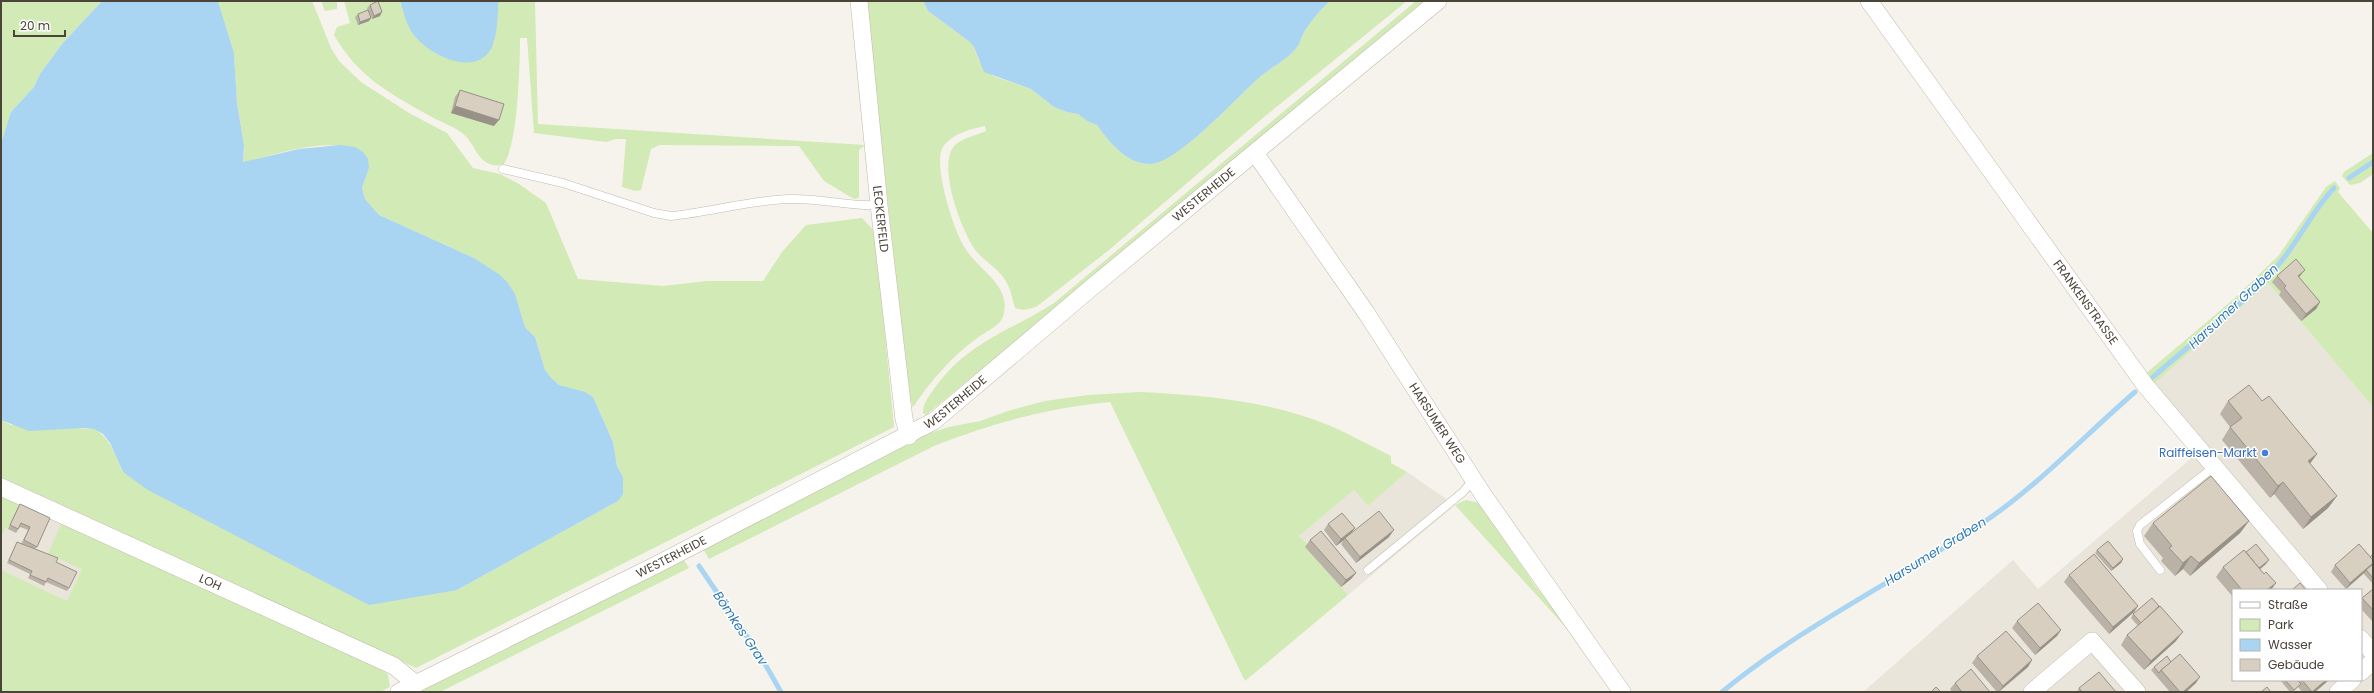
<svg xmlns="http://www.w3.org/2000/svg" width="2374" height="693" viewBox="0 0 2374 693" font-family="Poppins,sans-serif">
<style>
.residential{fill:#eae5da;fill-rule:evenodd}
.green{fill:#d2eab5}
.water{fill:#a9d4f2}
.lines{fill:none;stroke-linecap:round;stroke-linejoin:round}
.stream{stroke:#a9d4f2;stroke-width:5}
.lane-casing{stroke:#c2bbae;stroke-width:9}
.street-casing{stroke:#c2bbae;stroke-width:18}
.lane{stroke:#fff;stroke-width:8}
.street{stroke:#fff;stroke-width:17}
.wall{fill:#bab2a6}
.shaded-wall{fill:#979187}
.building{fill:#d8cfc1;stroke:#979187}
.shop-dot{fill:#3f7fe0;stroke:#fff;stroke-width:1.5}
.labels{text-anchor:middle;stroke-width:3;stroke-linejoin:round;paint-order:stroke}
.street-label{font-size:12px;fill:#4b4439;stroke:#fff}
.shop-label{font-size:12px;fill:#366cbe;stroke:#fff;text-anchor:end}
.water-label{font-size:13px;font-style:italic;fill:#2e7ab2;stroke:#fff}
</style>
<rect width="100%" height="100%" fill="#f6f3ec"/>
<g class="residential">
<path d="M2268,283L2373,407V692H1863L2013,560L2038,589L2195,455L2153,385ZM2233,590H2361V680H2233Z"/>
<polygon points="1407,472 1455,505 1348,595 1305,547 1299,536 1354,490 1368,506"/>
<polygon points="21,500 63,520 82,569 67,602 1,570 1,537 6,528 8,528"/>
</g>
<g class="green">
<polygon points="1,1 102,1 62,44 40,74 34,87 11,112 1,143"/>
<path d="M218,1H312L331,48L339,61L361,82L409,113L447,133L473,168L500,174L519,184L546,203L578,279L663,286L707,281H763L782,252L806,225L862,218L875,232L894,427L416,668L1,477V420L11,425L94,429C111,438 115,456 123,472L457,590L618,501L623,477L617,466L613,442L593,397L559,385L551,379L545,370L535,337L525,327L515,294L508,283L474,258L379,215L365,199L362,188L369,168L363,152C331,135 275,154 243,163L244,145L237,103L234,53Z"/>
<polygon points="321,1 337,1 337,9 325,11"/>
<path d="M344,1H400L409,28L431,50L448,59L494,43L499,1H535L538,124L865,145L859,150V198L854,199L824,181L799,146L660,145L651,149L641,190L635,191L622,187L626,139H616L606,142L534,133L527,38H520C520,62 518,148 503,165C477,169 477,144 462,133C453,126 441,122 430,116C389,93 358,77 334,35L337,27L350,23Z"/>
<path d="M866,1H923L928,11L970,42L974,47L979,61L993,76L1031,89L1054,107L1067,112L1078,114L1087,121L1097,125C1109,142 1127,165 1151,164C1178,163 1239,95 1261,76C1273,66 1287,60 1297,47C1300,44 1301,38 1303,34C1311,21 1319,11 1330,1H1407L1264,117L1109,250L1036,307L1024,310L1015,308C1012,297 1010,286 1003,277C996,267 984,261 976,251C962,232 936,165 955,145C963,138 977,135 986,131L985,126C971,129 951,134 943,147C932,163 954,232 965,248C977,269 1010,284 1004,313C1002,326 986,331 976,339C950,358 931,381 913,407L909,397Z"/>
<path d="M1416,1H1427L926,415L923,413C923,403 929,396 934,389C968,341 1009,332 1054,303Z"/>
<polygon points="2373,153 2373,174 2360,183 2350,185 2342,176 2344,172"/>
<polygon points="2335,181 2340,188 2338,192 2373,233 2373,407 2268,283 2153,385 2144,375 2235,298 2279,255 2326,187"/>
<path d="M1140,392C1205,395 1270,401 1331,426C1351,435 1371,446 1391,456V463L1407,472L1368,506L1354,490L1299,536L1308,545L1305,547L1348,595L1245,681L1110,402C1048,408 992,423 934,446L709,559L702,547L927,434L949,427L980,421L1008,411L1045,401L1088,395Z"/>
<polygon points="1,491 21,500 8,529 6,528 3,534 1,533"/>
<polygon points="1466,500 1480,503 1536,587 1588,652 1455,505"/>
<polygon points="63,520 380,666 388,675 390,687 380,692 1,692 1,570 67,601 82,569 48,554"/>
<polygon points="682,557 689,568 440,692 413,692"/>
</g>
<g class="water">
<polygon points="102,1 218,1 234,53 237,103 244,145 243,162 299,149 340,145 355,147 363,152 368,159 369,168 362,188 365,199 379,215 474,258 500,275 508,283 515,294 525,327 535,337 545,370 551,378 559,385 585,392 593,397 613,442 617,466 623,477 623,494 618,501 457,590 369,605 148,490 123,472 110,443 103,434 94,429 83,428 29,431 1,420 1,143 11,112 34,87 40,74 62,44"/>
<path d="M400,1H499C497,16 498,36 491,49C474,78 428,54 414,35C406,26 404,12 400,1Z"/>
<path d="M923,1H1330C1319,11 1311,21 1303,34C1301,38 1300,44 1297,47C1287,60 1273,66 1261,76C1239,95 1178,163 1151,164C1127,165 1109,142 1097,125L1087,121L1078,114L1067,112L1054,107L1031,89L984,72L974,47L970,42L928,11Z"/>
</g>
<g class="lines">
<g class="stream">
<polyline points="2349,178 2373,162"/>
<path d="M2153,377C2193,341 2238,310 2274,270C2297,245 2311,212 2334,188"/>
<polyline points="699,566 761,657 781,692"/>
<path d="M1722,692C1802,626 1896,581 1981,524C2037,487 2084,436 2135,392"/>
</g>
<g class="lane-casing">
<g id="lane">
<path d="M503,169L563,183L654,213L671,216C711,212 750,200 790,199C821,198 849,207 879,205"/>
<polyline points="1368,570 1463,492 1473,480"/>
<polyline points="2160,570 2140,544 2137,531 2140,525 2214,467"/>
</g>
</g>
<g class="street-casing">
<g id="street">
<path id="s1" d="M859,1L879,205L904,419L909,436"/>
<path id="s2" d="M1869,1L2145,385L2319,590"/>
<path id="s3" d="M1255,153L1367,314L1484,496L1622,692"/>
<path id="s4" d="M1,487L394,666L416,684"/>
<polyline points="2361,639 2373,653"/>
<polyline points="2361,672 2373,661"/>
<path id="s5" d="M399,692L654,566L934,421L1091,288L1438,1"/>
<polyline points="2032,692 2092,641 2137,692"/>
<polyline points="2338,692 2352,680"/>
</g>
</g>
<use href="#lane" class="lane"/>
<use href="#street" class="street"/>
</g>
<g class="wall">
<polygon points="370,5 380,16 372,19 369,11 371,18 369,21 358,25 355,17 358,14 368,10 367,8"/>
<polygon points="460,90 494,126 451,113 455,97"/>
<polygon points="2277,276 2300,276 2299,277 2320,302 2316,309 2301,321 2279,295 2281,292 2272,282"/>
<polygon points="2228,401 2262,401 2317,454 2310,464 2337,496 2328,508 2303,529 2274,494 2270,498 2222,440 2230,427 2220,414"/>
<polygon points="20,504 50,518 37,547 35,549 56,562 69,588 67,591 46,582 44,586 28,578 30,574 7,563 15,546 17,542 26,546 21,544 28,530 20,527 16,533 8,529 18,507"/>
<polygon points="2249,521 2240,533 2190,576 2183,569 2175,576 2161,561 2163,558 2144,536 2153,523"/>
<polygon points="1328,524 1351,533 1389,537 1356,563 1341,544 1344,540 1336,546 1324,530"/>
<polygon points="1310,540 1356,573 1351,579 1341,587 1305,547"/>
<polygon points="2097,550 2123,559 2121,563 2111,571 2095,553"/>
<polygon points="2246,552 2266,564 2260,569 2271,590 2233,590 2233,597 2216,577 2223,567"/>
<polygon points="2373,554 2373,584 2364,574 2364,573 2346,589 2331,572 2335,565 2370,557"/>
<polygon points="2069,575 2138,606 2134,612 2109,634 2064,582"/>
<polygon points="2373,589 2373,622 2361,609 2361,599"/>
<polygon points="2133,614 2176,641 2144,670 2121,645 2127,635 2138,626 2131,618"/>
<polygon points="2017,621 2061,630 2057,636 2035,655 2012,628"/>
<polygon points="1977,656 2032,660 2028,667 1999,692 1997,692 1972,663"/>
<polygon points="2171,662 2196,683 2186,692 2170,692 2151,670 2154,667"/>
<polygon points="2280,680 2329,680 2315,692 2302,692 2298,687 2293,692 2290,692"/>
<polygon points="1955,683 1990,692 1952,692 1950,689"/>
<polygon points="2079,688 2116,692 2077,692"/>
</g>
<g class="shaded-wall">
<polygon points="382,12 380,16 372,19 374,16"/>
<polygon points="371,18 369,21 358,25 360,22"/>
<polygon points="455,106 499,120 494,126 451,113"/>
<polygon points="2305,270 2300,276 2293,282 2298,276"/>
<polygon points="2320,302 2316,309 2301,321 2306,314"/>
<polygon points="2317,454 2308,466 2308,461"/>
<polygon points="2283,482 2274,494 2270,498 2278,486"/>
<polygon points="2337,496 2328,508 2303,529 2311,517"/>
<polygon points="2249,521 2240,533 2190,576 2199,563"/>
<polygon points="1355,528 1350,535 1345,538 1344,540 1336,546 1341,539"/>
<polygon points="1394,530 1389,537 1356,563 1360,557"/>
<polygon points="2191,556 2183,569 2175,576 2183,563"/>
<polygon points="2123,559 2121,563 2111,571 2113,568"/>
<polygon points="2269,560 2266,564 2254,574 2256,570"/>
<polygon points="2373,563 2373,564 2364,573 2346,589 2350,583"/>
<polygon points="1356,573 1351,579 1341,587 1346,580"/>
<polygon points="2276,583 2271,590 2267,590"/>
<polygon points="2138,606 2134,612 2109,634 2113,627"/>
<polygon points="2061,630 2057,636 2035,655 2040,648"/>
<polygon points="2183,632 2176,641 2144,670 2151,661"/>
<polygon points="2032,660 2028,667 1998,692 2003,686"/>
<polygon points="2200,677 2196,683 2186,692 2183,692"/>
<polygon points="2326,680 2329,680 2315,692 2312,692"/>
</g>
<g class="building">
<polygon points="378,1 382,12 374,16 370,5"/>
<polygon points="368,10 371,18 360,22 358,14"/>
<polygon points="460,90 504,104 499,120 455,106"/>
<polygon points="2296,259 2305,270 2298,276 2320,302 2306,314 2284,288 2286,286 2277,276"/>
<polygon points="2249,385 2262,401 2269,396 2317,454 2308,461 2337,496 2311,517 2283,482 2278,486 2230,427 2242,418 2228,401"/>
<polygon points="2211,476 2249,521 2199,563 2191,556 2183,563 2169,548 2172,546 2153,523"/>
<polygon points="20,504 50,518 37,547 24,540 30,527 21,523 18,529 10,525"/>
<polygon points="1379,511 1394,530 1360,557 1345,538"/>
<polygon points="1342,513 1355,528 1341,539 1328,524"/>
<polygon points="1321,531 1356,573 1346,580 1310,540"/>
<polygon points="2108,541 2123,559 2113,568 2097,550"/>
<polygon points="17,542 58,558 56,562 77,572 69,588 48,578 46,582 30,575 32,571 9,560"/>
<polygon points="2256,544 2269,560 2259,568 2246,552"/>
<polygon points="2359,544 2373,560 2373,563 2350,583 2335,565"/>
<polygon points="2244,550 2264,574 2266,572 2276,583 2267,590 2242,590 2223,567"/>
<polygon points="2094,554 2138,606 2113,627 2069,575"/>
<polygon points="2373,554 2373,560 2370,557"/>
<polygon points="2373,564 2373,578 2366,570"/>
<polygon points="2300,583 2306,590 2292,590"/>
<polygon points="2373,589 2373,610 2362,598"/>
<polygon points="2152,598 2159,606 2141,623 2133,614"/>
<polygon points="2038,603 2061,630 2040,648 2017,621"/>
<polygon points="2160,606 2183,632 2151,661 2127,635"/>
<polygon points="2006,631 2032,660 2003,686 1977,656"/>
<polygon points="2180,654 2200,677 2183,692 2180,692 2161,670"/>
<polygon points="2167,656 2171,662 2161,670 2159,673 2154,667"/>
<polygon points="1971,669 1990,692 1962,692 1955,683"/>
<polygon points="2099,672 2116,692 2082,692 2079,688"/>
<polygon points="2285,680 2297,680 2301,684 2294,690"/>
<polygon points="2302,680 2326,680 2312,692"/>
<polygon points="1936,687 1941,692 1931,692"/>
<polygon points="2267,687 2271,692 2261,692"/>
</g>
<circle class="shop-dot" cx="2265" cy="453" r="4"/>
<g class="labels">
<g class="street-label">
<text dy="4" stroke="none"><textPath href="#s5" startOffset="952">WESTERHEIDE</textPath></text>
<text dy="4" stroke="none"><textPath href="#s1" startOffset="219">LECKERFELD</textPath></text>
<text dy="4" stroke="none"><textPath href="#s2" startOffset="371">FRANKENSTRASSE</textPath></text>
<text dy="4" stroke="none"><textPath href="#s5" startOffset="628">WESTERHEIDE</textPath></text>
<text dy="4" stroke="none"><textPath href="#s3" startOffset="326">HARSUMER WEG</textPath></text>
<text dy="4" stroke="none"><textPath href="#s5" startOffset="304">WESTERHEIDE</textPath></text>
<text dy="4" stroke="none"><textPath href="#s4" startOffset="230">LOH</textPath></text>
</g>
<g class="shop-label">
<text x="2257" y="457">Raiffeisen-Markt</text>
</g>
<g class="water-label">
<text transform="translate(2233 306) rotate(-43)" y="5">Harsumer Graben</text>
<text transform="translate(1935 551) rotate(-32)" y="5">Harsumer Graben</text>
<text transform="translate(741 628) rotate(56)" y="5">Bömkes Grav</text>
</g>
</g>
<rect width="2374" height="693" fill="none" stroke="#4b4439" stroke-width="4"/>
<rect x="2232" y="589" width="130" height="92" fill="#ffffff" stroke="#b7b4b0"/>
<rect x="2240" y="602" width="20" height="6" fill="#ffffff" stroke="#b7b4b0"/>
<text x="2268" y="609" font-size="12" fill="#4b4439">Straße</text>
<rect x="2240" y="619" width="20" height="12" fill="#d2eab5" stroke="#b7b4b0"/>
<text x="2268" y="629" font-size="12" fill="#4b4439">Park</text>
<rect x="2240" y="639" width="20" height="12" fill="#a9d4f2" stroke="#b7b4b0"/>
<text x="2268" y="649" font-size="12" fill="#4b4439">Wasser</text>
<rect x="2240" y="659" width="20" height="12" fill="#d8cfc1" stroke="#b7b4b0"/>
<text x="2268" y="669" font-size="12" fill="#4b4439">Gebäude</text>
<path d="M14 30v6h51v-6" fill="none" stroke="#4b4439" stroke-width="2"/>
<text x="20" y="30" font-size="12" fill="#4b4439" stroke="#ffffff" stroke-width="3" paint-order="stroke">20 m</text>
</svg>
